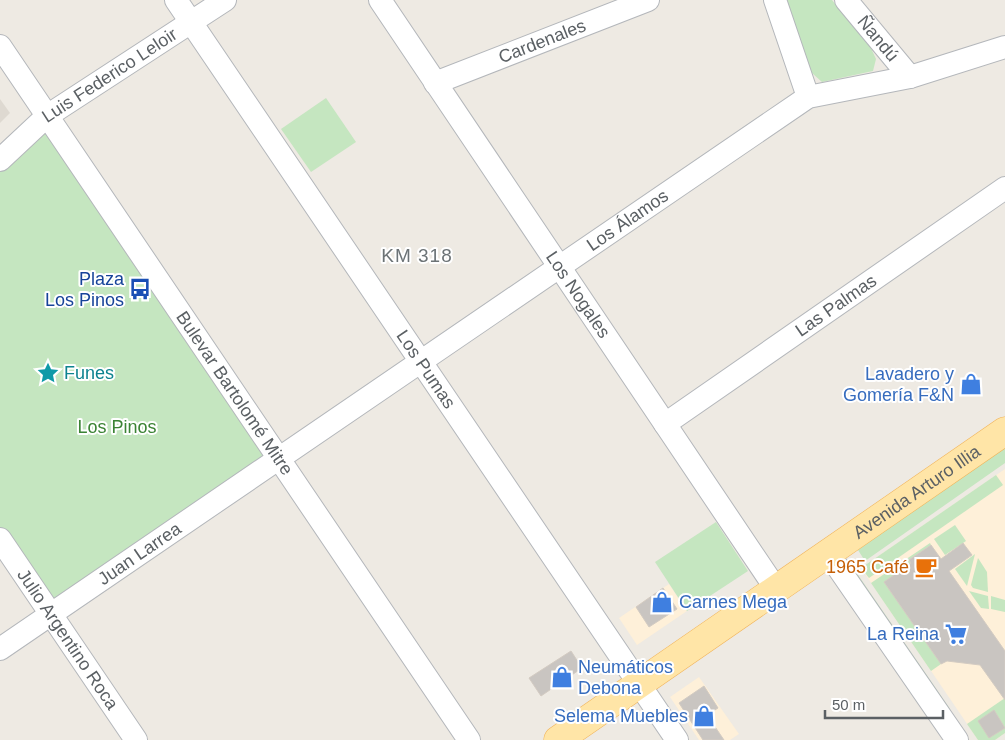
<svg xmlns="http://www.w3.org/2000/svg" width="1005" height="740" viewBox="0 0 1005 740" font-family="Helvetica,sans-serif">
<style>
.commercial{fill:#fef0d9}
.education{fill:#ded9d1}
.green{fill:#c5e6c0}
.building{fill:#c9c5c1;stroke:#d3cbc2}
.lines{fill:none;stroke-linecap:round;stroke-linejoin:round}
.minor-casing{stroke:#b4b7bb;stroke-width:24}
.major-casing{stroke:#f1b359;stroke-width:29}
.minor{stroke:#fff;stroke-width:22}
.major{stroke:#ffe5a7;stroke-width:28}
.labels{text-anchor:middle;stroke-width:4;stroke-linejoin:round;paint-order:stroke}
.street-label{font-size:18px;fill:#5b6064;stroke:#fff}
.transit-label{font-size:18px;fill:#164399;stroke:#fff;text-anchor:end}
.culture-label{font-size:18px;fill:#0d838f;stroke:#fff;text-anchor:start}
.shop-label{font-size:18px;fill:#366cbe;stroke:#fff;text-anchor:end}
.park-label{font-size:18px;fill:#3b8334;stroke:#fff}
.food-label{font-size:18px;fill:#c56008;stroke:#fff;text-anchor:end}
.neighbourhood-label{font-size:19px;letter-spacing:1px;fill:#6c7376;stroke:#fff}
</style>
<rect width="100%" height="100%" fill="#eeeae3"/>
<g class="commercial">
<polygon points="1005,469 1005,733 995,740 978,740 861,568"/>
<polygon points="669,584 687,611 637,645 619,618"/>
<polygon points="699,677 739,734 730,740 699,740 670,697"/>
</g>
<polygon class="education" points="0,99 10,113 0,123"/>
<g class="green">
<polygon points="785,0 832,0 870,46 876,59 873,71 822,82 812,73"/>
<polygon points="326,98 356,142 311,172 281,129"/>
<polygon points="47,116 279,458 51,614 0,539 0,160"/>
<polygon points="1005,442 1005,463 865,561 858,550 865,545 871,535"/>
<polygon points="996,475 1003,485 869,578 861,568"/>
<polygon points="716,522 748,571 687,611 655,562"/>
<polygon points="955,525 966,541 945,555 934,539"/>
<polygon points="930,543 931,545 909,560 911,563 884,582 941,664 931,671 871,583"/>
<polygon points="975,554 967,586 955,569"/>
<polygon points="978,558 987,572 988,592 973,588 971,585"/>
<polygon points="856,572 950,709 947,711 852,575"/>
<polygon points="969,591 988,596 989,609 981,608"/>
<polygon points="991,596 1005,600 1005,612 991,609"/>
<polygon points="1005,698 1005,733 995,740 978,740 967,724"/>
</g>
<g class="building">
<polygon points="963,543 972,555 949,571 1005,651 1005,700 980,665 947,661 941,664 884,582 911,563 909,560 931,545 941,559"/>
<polygon points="663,588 677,609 649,627 636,607"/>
<polygon points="571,651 582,668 541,696 529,678"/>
<polygon points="704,686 718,708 707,715 724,740 703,740 679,703"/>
<polygon points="994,710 1005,728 989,738 978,721"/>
</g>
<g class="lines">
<g class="minor-casing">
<g id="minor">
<path id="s1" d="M176,0L677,740"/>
<path id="s2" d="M380,0L776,589"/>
<polyline points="775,0 808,97"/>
<path id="s3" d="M846,0L910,77"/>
<path id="s4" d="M0,46L469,740"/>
<path id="s5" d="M435,83L648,0"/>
<path id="s6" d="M0,160L47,116L225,0"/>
<path id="s7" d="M665,424L1005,188"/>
<path id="s8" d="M0,539L136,740"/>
<polyline points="828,553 957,740"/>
<path id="s9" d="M0,649L808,97L910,77L1005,47"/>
</g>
</g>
<g class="major-casing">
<g id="major">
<path id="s10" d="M558,740L1005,431"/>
</g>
</g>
<use href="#minor" class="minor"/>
<use href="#major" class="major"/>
</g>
<defs>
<g id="bus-bare" transform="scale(1.725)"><path d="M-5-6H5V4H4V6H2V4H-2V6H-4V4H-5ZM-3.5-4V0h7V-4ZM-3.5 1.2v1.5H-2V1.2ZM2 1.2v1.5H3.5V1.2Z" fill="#1a4fb4" stroke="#fff" stroke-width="2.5" paint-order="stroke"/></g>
<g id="sight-bare" transform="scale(1.725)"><path d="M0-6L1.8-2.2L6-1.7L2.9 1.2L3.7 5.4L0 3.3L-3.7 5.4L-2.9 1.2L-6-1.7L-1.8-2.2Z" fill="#0f9aa8" stroke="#fff" stroke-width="2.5" paint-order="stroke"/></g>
<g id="shop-bare" transform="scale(1.725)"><path d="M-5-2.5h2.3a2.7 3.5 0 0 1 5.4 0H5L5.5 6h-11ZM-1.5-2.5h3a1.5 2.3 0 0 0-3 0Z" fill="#3f7fe0" stroke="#fff" stroke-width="2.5" paint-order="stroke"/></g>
<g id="cafe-bare" transform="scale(1.725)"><path d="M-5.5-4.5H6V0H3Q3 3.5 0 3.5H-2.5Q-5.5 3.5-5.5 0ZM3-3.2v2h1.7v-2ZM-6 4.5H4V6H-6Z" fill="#e8710a" stroke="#fff" stroke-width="2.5" paint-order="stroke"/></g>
<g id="supermarket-bare" transform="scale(1.725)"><path d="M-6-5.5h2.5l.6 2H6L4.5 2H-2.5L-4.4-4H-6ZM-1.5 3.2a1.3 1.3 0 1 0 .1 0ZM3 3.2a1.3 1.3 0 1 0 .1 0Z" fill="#3f7fe0" stroke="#fff" stroke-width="2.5" paint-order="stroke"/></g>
</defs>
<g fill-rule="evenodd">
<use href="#bus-bare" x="140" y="289"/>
<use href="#sight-bare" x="48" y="373"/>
<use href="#shop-bare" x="971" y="384"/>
<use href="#cafe-bare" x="926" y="567"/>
<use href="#shop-bare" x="662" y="602"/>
<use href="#supermarket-bare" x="956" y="634"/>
<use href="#shop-bare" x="562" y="677"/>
<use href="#shop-bare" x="704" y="716"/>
</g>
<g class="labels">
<g class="street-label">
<text dy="6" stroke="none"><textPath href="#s3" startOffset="50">Ñandú</textPath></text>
<text dy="6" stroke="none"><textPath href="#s5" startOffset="115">Cardenales</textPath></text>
<text dy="6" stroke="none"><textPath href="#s6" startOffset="139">Luis Federico Leloir</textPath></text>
<text dy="6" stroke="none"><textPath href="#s9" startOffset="760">Los Álamos</textPath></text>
<text dy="6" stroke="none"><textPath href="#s2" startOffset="355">Los Nogales</textPath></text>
<text dy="6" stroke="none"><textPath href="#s7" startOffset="208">Las Palmas</textPath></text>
<text dy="6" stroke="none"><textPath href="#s1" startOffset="446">Los Pumas</textPath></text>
<text dy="6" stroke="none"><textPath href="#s4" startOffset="419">Bulevar Bartolomé Mitre</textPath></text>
<text dy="6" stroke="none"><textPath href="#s10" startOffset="436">Avenida Arturo Illia</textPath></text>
<text dy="6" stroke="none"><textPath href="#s9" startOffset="169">Juan Larrea</textPath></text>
<text dy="6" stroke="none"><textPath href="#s8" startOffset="121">Julio Argentino Roca</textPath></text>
</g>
<g class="transit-label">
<text x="124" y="285">Plaza<tspan x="124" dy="21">Los Pinos</tspan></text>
</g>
<g class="culture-label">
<text x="64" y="379">Funes</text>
</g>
<g class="shop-label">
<text x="954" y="380">Lavadero y<tspan x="954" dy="21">Gomería F&amp;N</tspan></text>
<text x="679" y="608" text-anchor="start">Carnes Mega</text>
<text x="939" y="640">La Reina</text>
<text x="578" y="673" text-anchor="start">Neumáticos<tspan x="578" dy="21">Debona</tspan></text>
<text x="688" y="722">Selema Muebles</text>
</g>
<g class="park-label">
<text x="117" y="433">Los Pinos</text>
</g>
<g class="food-label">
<text x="909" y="573">1965 Café</text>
</g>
<g class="neighbourhood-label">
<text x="417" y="262">KM 318</text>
</g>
</g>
<path d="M825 710v8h118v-8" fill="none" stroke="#5b6064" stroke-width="2.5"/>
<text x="832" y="710" font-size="15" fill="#5b6064" stroke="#ffffff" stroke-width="4" paint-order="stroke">50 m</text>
</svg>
